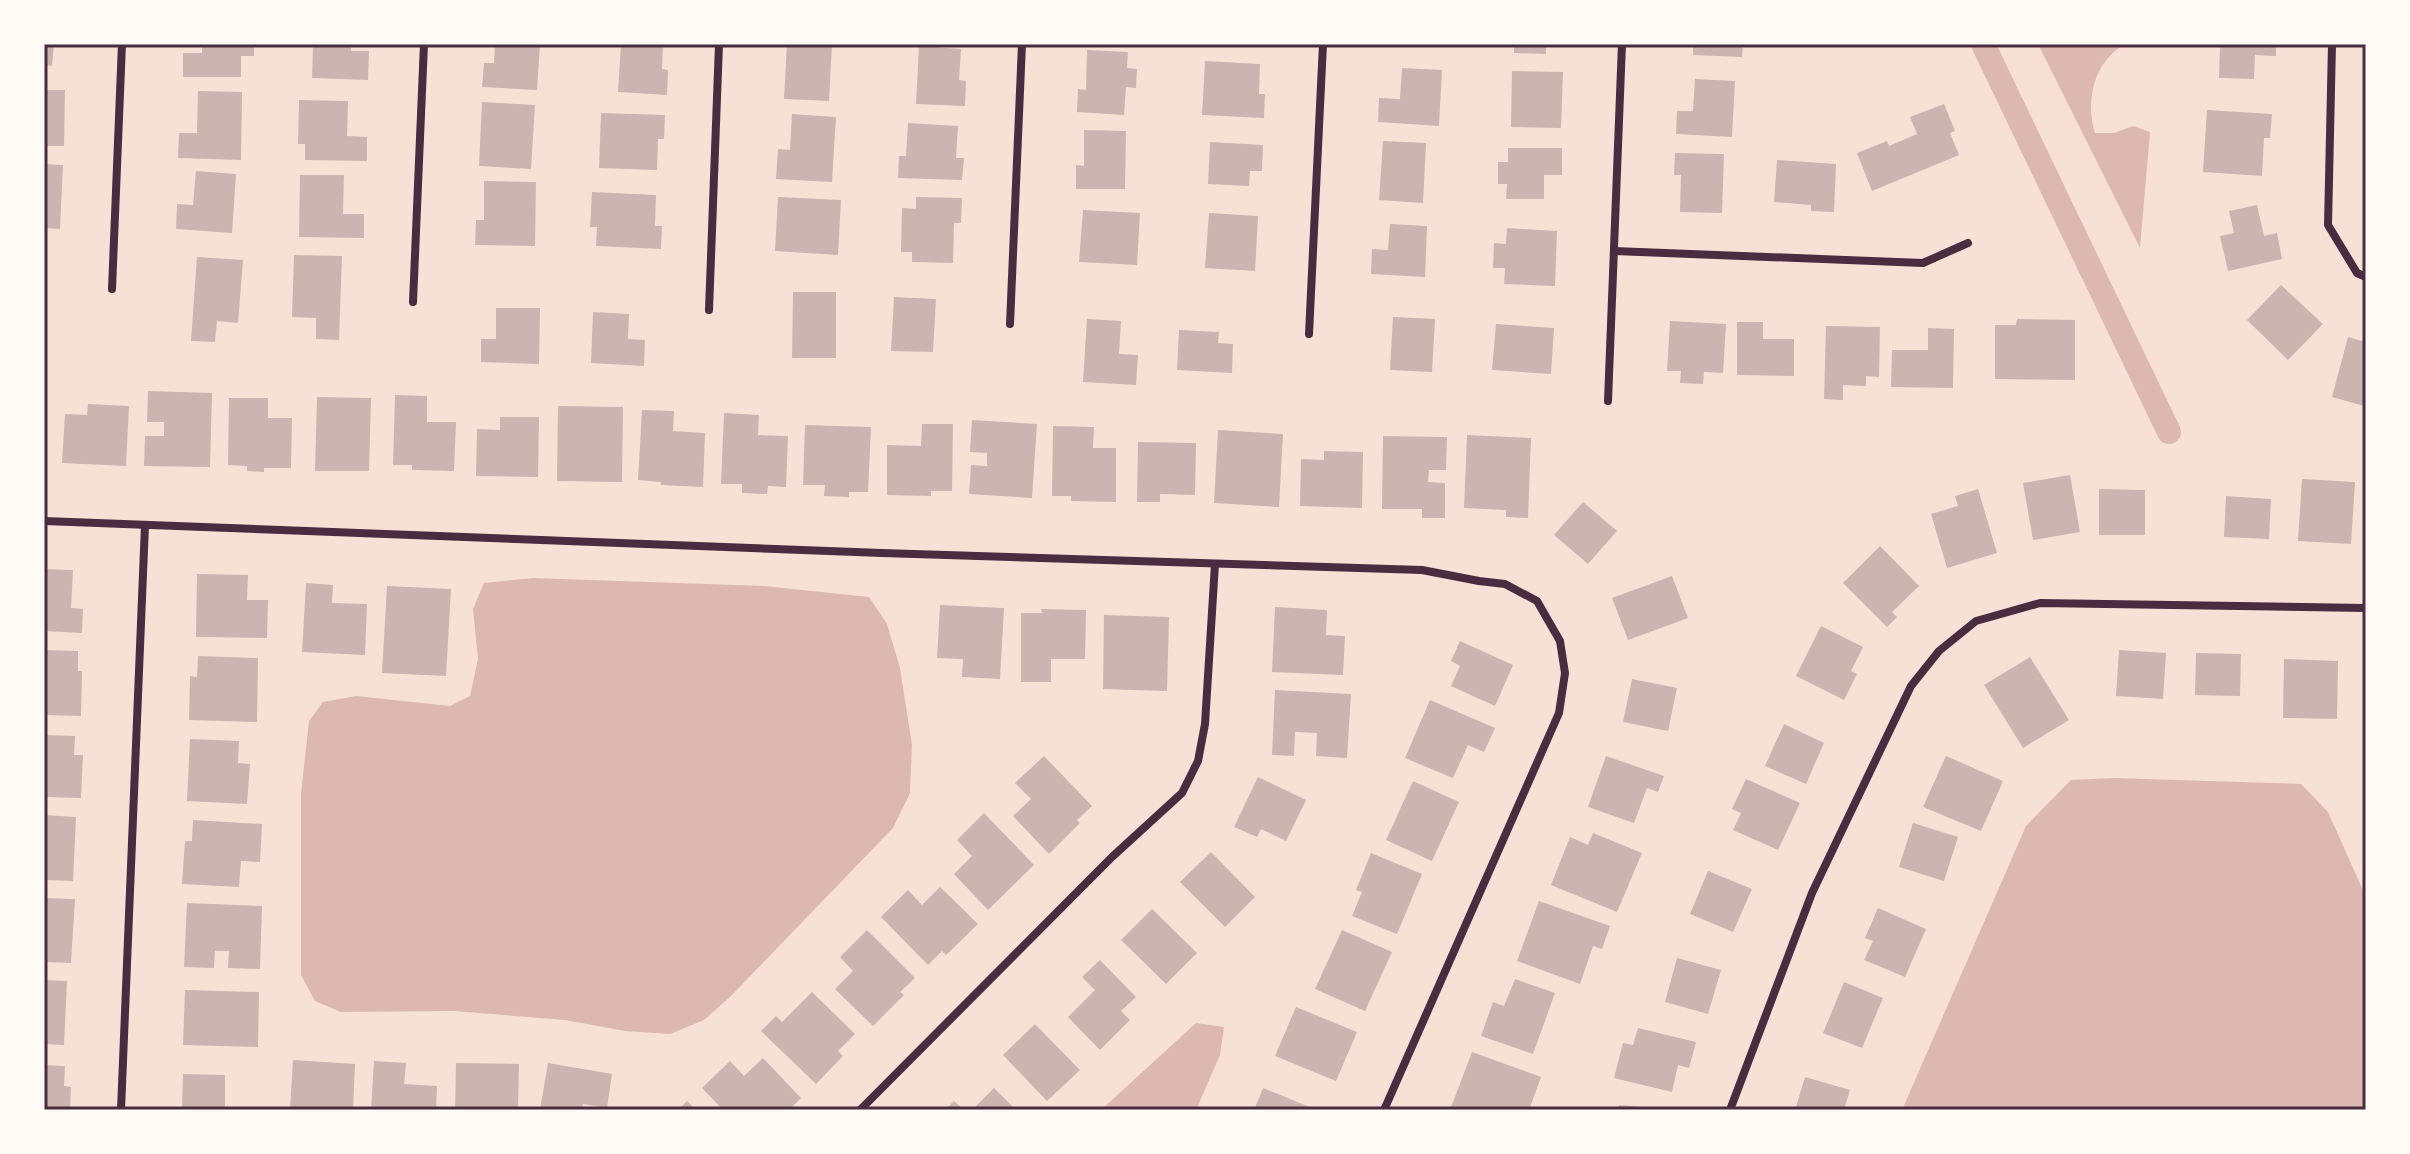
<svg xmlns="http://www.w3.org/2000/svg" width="2410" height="1154" viewBox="0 0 2410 1154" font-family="Inter,sans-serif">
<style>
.water{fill:#dcb8b0}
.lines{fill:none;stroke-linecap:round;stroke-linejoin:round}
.canal{stroke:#dcb8b0;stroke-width:24}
.building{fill:#ccb4b1}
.minor{stroke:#4a2c40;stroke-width:8}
.neatline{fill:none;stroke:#4a2c40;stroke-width:3}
</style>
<rect width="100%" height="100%" fill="#f7e1d7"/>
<g class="water">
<path d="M2038,44H2125C2094,62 2085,99 2095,133H2114L2133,126L2150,132L2140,248Z"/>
<polygon points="533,578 764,586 869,597 887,624 900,668 912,745 910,793 893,828 730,997 704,1020 670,1034 625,1031 565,1020 454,1011 341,1012 315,1001 301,975 301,794 309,721 323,702 356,696 450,706 470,696 478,659 473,609 484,583"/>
<polygon points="2114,778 2301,784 2328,812 2366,897 2366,1109 1902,1110 2026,826 2071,780"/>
<polygon points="1196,1023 1224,1027 1220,1055 1196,1110 1101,1110"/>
</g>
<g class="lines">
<polyline class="canal" points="1983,44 2169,432"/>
</g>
<g class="building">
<polygon points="44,44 54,44 52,66 44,65"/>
<polygon points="202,44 254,44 254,56 241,56 241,77 183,77 183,53 202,53"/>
<polygon points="313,44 351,44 351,51 369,51 368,80 312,78"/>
<polygon points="495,44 540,44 537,90 482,87 484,63 494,63"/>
<polygon points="621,44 663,44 662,69 668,70 667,95 618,92"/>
<polygon points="787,44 832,44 829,101 784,99"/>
<polygon points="1514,44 1546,44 1546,54 1514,53"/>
<polygon points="1693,44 1743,44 1742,57 1693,55"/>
<polygon points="2220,44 2276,44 2276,56 2255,55 2254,79 2219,78"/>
<polygon points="919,46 961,49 959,80 966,81 965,106 916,104"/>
<polygon points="1087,50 1128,52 1127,68 1137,69 1136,88 1126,87 1124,115 1077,112 1078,89 1086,90"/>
<polygon points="1205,61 1260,64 1259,94 1265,94 1264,118 1202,115"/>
<polygon points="1402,68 1442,70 1439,126 1378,122 1379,98 1400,99"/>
<polygon points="1512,71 1563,72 1561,128 1511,127"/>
<polygon points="1695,79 1735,81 1732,137 1676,134 1677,111 1693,111"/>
<polygon points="44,90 65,90 64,146 44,146"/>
<polygon points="198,91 242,92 241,160 178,158 179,133 197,133"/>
<polygon points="299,100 348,101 347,136 367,137 367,161 305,160 305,144 298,144"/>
<polygon points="482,102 535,105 531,169 479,166"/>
<polygon points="1944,104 1955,131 1950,133 1959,155 1872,191 1857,153 1887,141 1889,146 1917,134 1910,117"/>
<polygon points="2207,110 2272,114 2270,138 2264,138 2262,176 2203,172"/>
<polygon points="601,113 665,115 664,139 658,139 657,170 599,168"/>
<polygon points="792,114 836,117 832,182 776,179 778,149 790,150"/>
<polygon points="908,123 958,126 956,158 964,158 962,180 898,178 899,156 906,156"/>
<polygon points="1084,130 1126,131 1125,189 1076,189 1076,165 1084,166"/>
<polygon points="1383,141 1426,143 1423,203 1379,200"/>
<polygon points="1210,142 1263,145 1262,171 1250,171 1249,186 1208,184"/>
<polygon points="1508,148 1562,148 1562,175 1544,175 1544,199 1506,199 1507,184 1498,184 1498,162 1508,162"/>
<polygon points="1675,153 1724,154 1722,213 1680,212 1681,175 1674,175"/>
<polygon points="1777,160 1836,164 1834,212 1811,211 1811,205 1774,202"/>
<polygon points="44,164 63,165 60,229 44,228"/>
<polygon points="196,171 236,174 232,233 176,229 177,204 193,205"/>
<polygon points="300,175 344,175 343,214 364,214 364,238 299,237"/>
<polygon points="484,181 536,182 535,246 475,245 476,220 484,220"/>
<polygon points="592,192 656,195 655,226 662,226 661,249 596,246 597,227 590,227"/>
<polygon points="778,197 841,200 838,255 775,251"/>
<polygon points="916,197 962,198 961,223 954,223 953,263 912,262 912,252 901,252 902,208 916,209"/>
<polygon points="2257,205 2264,236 2277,233 2282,259 2228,271 2220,236 2234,233 2229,211"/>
<polygon points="1083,210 1140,213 1137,265 1079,262"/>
<polygon points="1209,213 1258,216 1255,271 1205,268"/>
<polygon points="1390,224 1427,226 1425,277 1371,274 1372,249 1388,250"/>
<polygon points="1507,228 1557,231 1555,286 1504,284 1505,268 1493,268 1494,243 1506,244"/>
<polygon points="294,255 342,256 339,340 316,339 316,318 292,317"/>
<polygon points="197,257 243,260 238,323 217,321 215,342 191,341"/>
<polygon points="2281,285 2323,324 2288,360 2247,320"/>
<polygon points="793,292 836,292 836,358 792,358"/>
<polygon points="894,297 936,299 933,352 891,351"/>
<polygon points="496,308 540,308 539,364 481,362 481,339 496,339"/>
<polygon points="593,312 629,314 628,339 645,340 644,366 591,363"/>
<polygon points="1393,317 1435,319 1432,372 1390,370"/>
<polygon points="1087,319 1121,321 1119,354 1138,355 1136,385 1083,382"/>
<polygon points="2017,319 2075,320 2075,380 1995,379 1995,325 2016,325"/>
<polygon points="1670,321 1726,324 1723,373 1704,372 1703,384 1680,383 1681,371 1667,371"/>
<polygon points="1737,322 1763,322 1763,339 1794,339 1794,376 1737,375"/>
<polygon points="1496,324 1554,328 1551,374 1492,370"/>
<polygon points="1826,326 1880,327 1879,377 1866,376 1866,386 1843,385 1843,400 1824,399"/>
<polygon points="1928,328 1954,329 1953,388 1891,387 1892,350 1928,350"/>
<polygon points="1179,330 1219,332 1218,343 1233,344 1232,373 1177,370"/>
<polygon points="2348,337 2366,342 2366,398 2364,406 2332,397"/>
<polygon points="148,391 212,393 210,467 144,466 145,436 164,436 164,422 147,422"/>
<polygon points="395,395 427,396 427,422 456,422 454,471 412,470 412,465 393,465"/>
<polygon points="317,397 371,398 369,471 315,471"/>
<polygon points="229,398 268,398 268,418 292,418 291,468 264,468 264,472 247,471 247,466 228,465"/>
<polygon points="88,404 129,406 126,466 62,463 65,414 87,415"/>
<polygon points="558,406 623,407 622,482 557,481"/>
<polygon points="642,410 674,411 673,431 705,433 703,487 661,485 661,482 638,480"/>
<polygon points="724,413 759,415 758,435 788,436 786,487 768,486 767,494 742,493 742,484 721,484"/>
<polygon points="500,417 539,417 538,477 476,476 477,429 500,430"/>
<polygon points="972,420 1037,424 1032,498 969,494 971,465 987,466 987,453 970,452"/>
<polygon points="922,424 953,424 952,491 931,491 931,496 887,495 887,445 921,446"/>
<polygon points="805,425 871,427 868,492 849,492 849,497 824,496 825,485 803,485"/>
<polygon points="1053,426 1094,427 1093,448 1116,448 1116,502 1071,501 1071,496 1052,496"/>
<polygon points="1218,430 1283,434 1279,507 1214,503"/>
<polygon points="1467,435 1531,438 1528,518 1506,517 1506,510 1464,508"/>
<polygon points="1383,436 1447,437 1446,470 1429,470 1428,482 1445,483 1445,518 1422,518 1422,509 1382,509"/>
<polygon points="1138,442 1196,443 1195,495 1160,494 1160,502 1137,502"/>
<polygon points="1324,451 1363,452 1362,508 1300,506 1301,459 1324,460"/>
<polygon points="2070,475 2080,532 2033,540 2023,483"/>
<polygon points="2302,479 2355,482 2351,544 2298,541"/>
<polygon points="1978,489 1997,553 1947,568 1931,514 1958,506 1955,496"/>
<polygon points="2099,489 2145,490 2145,535 2099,535"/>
<polygon points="2226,496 2271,499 2269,539 2224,537"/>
<polygon points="1583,502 1617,531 1588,564 1554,535"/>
<polygon points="1880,546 1919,586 1892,612 1897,617 1887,627 1843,583"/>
<polygon points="44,569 73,570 71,608 83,609 82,633 44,631"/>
<polygon points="197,574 248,575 247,600 268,600 267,638 196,637"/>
<polygon points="1672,576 1688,618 1628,640 1612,598"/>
<polygon points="306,583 333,585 332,603 367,604 365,655 302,652"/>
<polygon points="387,586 451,589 446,676 382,673"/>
<polygon points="940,605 1004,608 1000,679 962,677 963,659 937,658"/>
<polygon points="1275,607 1327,610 1326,635 1345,636 1343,675 1272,672"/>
<polygon points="1041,609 1086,610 1085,659 1051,659 1051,682 1021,682 1021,613 1042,613"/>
<polygon points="1104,615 1169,617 1167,691 1103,689"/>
<polygon points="1821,626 1863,647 1851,671 1857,674 1844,700 1796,676"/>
<polygon points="1460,641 1513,665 1495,706 1451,686 1460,666 1451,661"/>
<polygon points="44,650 78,651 78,671 82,671 81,716 44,715"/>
<polygon points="2119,650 2166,653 2163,699 2116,696"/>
<polygon points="2196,653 2241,654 2240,696 2195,695"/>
<polygon points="198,656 258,658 257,722 189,720 190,676 197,677"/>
<polygon points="2030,657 2069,720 2023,748 1984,685"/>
<polygon points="2284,659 2338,661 2337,719 2283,718"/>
<polygon points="1632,679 1677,688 1668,731 1623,722"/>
<polygon points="1275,690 1351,694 1347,758 1316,756 1317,733 1295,732 1294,756 1272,755"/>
<polygon points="1430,700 1495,728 1484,752 1468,745 1453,778 1405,758"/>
<polygon points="1784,724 1824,743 1806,784 1765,766"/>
<polygon points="44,735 75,736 74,755 83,755 81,798 44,797"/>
<polygon points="190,739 239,741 238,763 250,764 247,804 187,801"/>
<polygon points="1044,756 1092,806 1077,820 1080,823 1049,854 1013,816 1031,799 1015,783"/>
<polygon points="1606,756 1664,776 1658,792 1647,788 1634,823 1588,807"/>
<polygon points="1946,756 2003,781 1981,831 1923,807"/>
<polygon points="1258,777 1306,800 1286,841 1261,829 1257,837 1234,827"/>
<polygon points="1746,779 1800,803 1778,850 1733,830 1741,813 1732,809"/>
<polygon points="1413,781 1459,802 1432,861 1386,840"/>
<polygon points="984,813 1034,865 988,910 954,874 972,856 957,840"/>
<polygon points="44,815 76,817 73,881 44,880"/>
<polygon points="193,820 262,824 260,862 241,861 239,887 182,884 185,841 192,841"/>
<polygon points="1913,823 1958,837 1944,881 1899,867"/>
<polygon points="1593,833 1642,853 1617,912 1551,885 1570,837 1588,845"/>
<polygon points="1211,852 1255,897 1225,927 1180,882"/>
<polygon points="1371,853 1422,874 1397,934 1352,916 1362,892 1356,890"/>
<polygon points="1708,871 1752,889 1733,932 1690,914"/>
<polygon points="940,887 978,924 946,955 942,951 928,965 881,917 908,890 922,905"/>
<polygon points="44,898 75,899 71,963 44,962"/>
<polygon points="1539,901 1610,926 1602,949 1593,946 1580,984 1517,961"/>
<polygon points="187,903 262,906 260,969 228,968 229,951 215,951 214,968 184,967"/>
<polygon points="1878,908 1926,929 1905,977 1864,960 1873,941 1865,938"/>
<polygon points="1152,909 1197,953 1166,984 1121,940"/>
<polygon points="867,930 915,978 900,992 904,995 873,1026 835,989 853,971 840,957"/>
<polygon points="1342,930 1392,952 1365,1011 1315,989"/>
<polygon points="1677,958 1721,970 1708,1014 1665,1002"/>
<polygon points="1100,960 1136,997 1121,1011 1130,1020 1100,1050 1068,1017 1095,990 1082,977"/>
<polygon points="1515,979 1555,993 1533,1054 1481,1036 1493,1002 1504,1006"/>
<polygon points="44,980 67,981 64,1045 44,1044"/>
<polygon points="1844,982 1883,998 1862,1048 1823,1033"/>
<polygon points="185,990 259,992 258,1047 183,1045"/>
<polygon points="812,992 855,1034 838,1051 843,1056 816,1084 761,1031 776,1016 782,1022"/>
<polygon points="1296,1007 1357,1032 1336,1081 1275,1056"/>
<polygon points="1035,1024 1080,1070 1047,1101 1003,1055"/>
<polygon points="1638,1028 1696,1042 1689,1068 1678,1065 1672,1092 1614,1078 1623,1043 1633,1045"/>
<polygon points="1472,1052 1541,1077 1529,1110 1450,1110"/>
<polygon points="763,1058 801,1098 789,1110 723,1110 702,1088 730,1061 744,1076"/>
<polygon points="293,1060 355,1064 353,1110 290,1110"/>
<polygon points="374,1061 406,1063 404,1084 437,1086 436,1110 371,1110"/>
<polygon points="456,1063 519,1064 518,1110 455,1110"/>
<polygon points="548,1063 612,1074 607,1108 583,1104 582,1110 540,1110"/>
<polygon points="44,1065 65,1066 64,1086 71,1087 70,1110 47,1110 48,1106 44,1106"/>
<polygon points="183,1074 225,1075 225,1110 182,1110"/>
<polygon points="1805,1077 1850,1090 1844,1110 1795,1110"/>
<polygon points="994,1088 1016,1110 972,1110"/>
<polygon points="1263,1088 1317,1110 1254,1110"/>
<polygon points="687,1101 696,1110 678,1110"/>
<polygon points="954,1101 964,1110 945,1110"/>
<polygon points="1619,1105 1656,1108 1656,1110 1618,1110"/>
</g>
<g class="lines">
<g class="minor">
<polyline points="2332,44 2328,225 2357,273 2366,277"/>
<polyline points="1614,251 1923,263 1968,243"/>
<polyline points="112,289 122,44"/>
<polyline points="413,302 424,44"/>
<polyline points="709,310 719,44"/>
<polyline points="1010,324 1022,44"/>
<polyline points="1309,334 1323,44"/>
<polyline points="1608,401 1622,44"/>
<polyline points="44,521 882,553 1422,570 1479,581 1505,584 1537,601 1560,641 1565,673 1559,713 1384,1110"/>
<polyline points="121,1110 145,525"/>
<polyline points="860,1110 1112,857 1182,793 1198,761 1205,724 1215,564"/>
<polyline points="1730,1110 1812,893 1911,686 1939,651 1976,621 2040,603 2366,608"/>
</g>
</g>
<rect width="2410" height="1154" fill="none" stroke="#fffaf5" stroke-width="92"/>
<rect x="46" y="46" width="2318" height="1062" class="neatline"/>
</svg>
